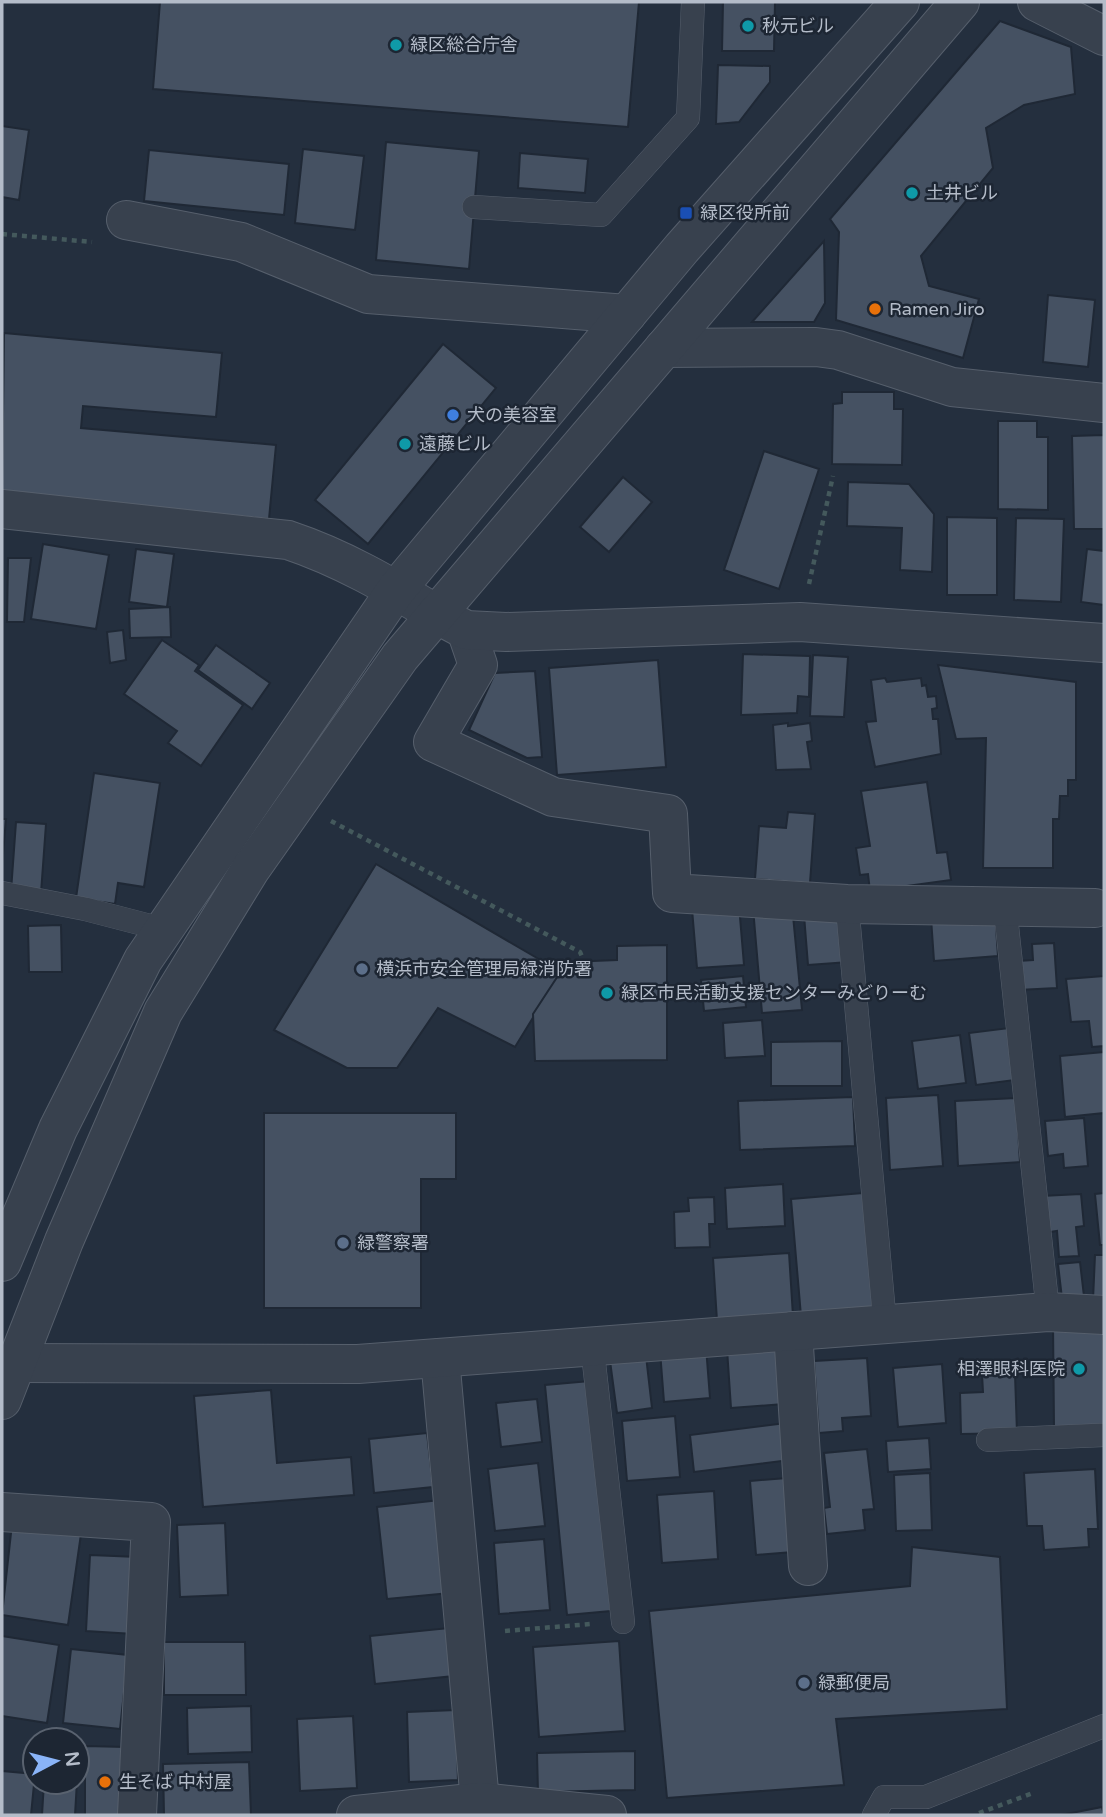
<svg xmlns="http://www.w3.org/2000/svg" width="1106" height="1817" viewBox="0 0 1106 1817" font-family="'Varela Round','Noto Sans JP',sans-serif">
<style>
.building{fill:#455162;stroke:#1f2835;stroke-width:2}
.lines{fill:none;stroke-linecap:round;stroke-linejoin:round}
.service-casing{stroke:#565f6c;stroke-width:24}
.minor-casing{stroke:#565f6c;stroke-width:40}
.tertiary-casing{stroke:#565f6c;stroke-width:40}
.path{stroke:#44595c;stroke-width:4.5;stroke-dasharray:5 5;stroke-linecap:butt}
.service{stroke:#38414e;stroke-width:23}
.minor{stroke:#38414e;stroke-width:38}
.tertiary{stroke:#38414e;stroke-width:38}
.culture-dot{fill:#0f9aa8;stroke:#1d2633;stroke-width:2.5}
.transit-dot{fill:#1a4fb4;stroke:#1d2633;stroke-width:2.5}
.food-dot{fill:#e8710a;stroke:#1d2633;stroke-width:2.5}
.shop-dot{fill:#3f7fe0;stroke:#1d2633;stroke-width:2.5}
.service-dot{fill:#5c6f8a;stroke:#1d2633;stroke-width:2.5}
.labels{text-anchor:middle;stroke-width:5;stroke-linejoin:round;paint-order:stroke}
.poi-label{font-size:18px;fill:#b4bcc9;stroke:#1d2633;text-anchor:start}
</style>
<rect width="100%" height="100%" fill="#242f3e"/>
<g class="building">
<polygon points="160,2 639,2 628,127 153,89"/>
<polygon points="723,2 775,2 774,51 722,51"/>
<polygon points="1000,21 1071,47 1075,94 1024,105 986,128 993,168 921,256 929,286 979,299 963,358 836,320 839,232 830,219"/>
<polygon points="718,65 770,66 770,82 739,122 716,124"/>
<polygon points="2,126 29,130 19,200 2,197"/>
<polygon points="386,142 479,151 469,269 376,260"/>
<polygon points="303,149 364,156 355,230 295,223"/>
<polygon points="149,150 289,164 284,215 144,201"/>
<polygon points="520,153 588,159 585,193 518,188"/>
<polygon points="824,241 825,303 814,322 752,322"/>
<polygon points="1048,295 1095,300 1088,367 1043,362"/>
<polygon points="4,333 222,353 216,417 83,406 81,428 276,445 269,519 2,495"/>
<polygon points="443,344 496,388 368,544 315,500"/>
<polygon points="842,392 894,392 894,409 903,409 902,465 832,464 833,404 842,403"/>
<polygon points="998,421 1037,421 1037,437 1048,437 1048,510 998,509"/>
<polygon points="1104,435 1104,529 1074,529 1072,436"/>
<polygon points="764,451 819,469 779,589 724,570"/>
<polygon points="623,477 652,502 609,552 580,527"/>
<polygon points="848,482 909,484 934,514 932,572 900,570 902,528 847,526"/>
<polygon points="947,517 997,518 997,595 947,595"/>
<polygon points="1016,518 1064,519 1061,602 1014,600"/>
<polygon points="43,544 109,555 96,629 31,619"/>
<polygon points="136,549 174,554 167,607 129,602"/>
<polygon points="1087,549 1104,551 1104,605 1081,602"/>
<polygon points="8,558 31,558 24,622 7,622"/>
<polygon points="170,607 171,637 130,638 129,609"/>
<polygon points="123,630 126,660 110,663 107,632"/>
<polygon points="162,640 199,665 195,671 243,705 201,766 168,743 177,731 124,694"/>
<polygon points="216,645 270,683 252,709 198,670"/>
<polygon points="743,654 810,656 809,697 798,696 797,713 741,715"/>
<polygon points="813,655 848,657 844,717 810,716"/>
<polygon points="658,660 666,767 557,775 549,668"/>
<polygon points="938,665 1076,682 1076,780 1068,780 1068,796 1060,796 1059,819 1053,819 1053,868 983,868 986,738 956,739"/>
<polygon points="535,671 542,757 527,758 469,730 495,673"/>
<polygon points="885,678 887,682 921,678 922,686 926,685 928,697 936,696 937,708 932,709 933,719 938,719 941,754 875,767 866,722 876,721 871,680"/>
<polygon points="788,723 788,726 810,723 812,741 807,742 811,769 776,770 773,725"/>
<polygon points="94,773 160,783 144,887 118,883 115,904 76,898"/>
<polygon points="927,782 937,853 947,852 951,880 870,891 868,874 860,875 856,848 870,846 861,791"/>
<polygon points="788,812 815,814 810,883 755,879 759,826 786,828"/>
<polygon points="2,819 6,819 2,865"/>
<polygon points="16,822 46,824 41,893 11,891"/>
<polygon points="376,864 561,972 515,1047 438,1008 397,1068 347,1068 274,1030"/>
<polygon points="739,905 744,965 697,968 692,909"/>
<polygon points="792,905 802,1010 762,1013 753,908"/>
<polygon points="845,912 849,962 808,965 804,915"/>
<polygon points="995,912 998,956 934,961 931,918"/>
<polygon points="61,925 62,972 29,972 28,926"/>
<polygon points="1054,943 1057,988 1018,990 1017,961 1033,960 1032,944"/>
<polygon points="667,945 667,1060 535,1061 533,1014 567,962 617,960 617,946"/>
<polygon points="743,976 746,1007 704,1011 701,980"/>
<polygon points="1104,976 1104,1046 1092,1047 1089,1021 1071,1022 1066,979"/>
<polygon points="762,1020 765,1056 725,1058 723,1023"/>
<polygon points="1009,1028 1015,1080 976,1085 969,1033"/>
<polygon points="960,1035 966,1083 918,1089 912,1041"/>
<polygon points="842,1041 842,1086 771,1086 771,1042"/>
<polygon points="1104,1052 1104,1113 1065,1117 1060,1056"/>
<polygon points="938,1095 943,1166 890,1170 886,1098"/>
<polygon points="853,1097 855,1146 740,1150 738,1101"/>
<polygon points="1016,1098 1020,1162 958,1166 955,1101"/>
<polygon points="264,1113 456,1113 456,1179 421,1179 421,1308 264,1308"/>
<polygon points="1084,1118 1088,1166 1064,1168 1063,1154 1048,1156 1045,1121"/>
<polygon points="783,1184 785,1226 727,1229 725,1188"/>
<polygon points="863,1193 874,1310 801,1316 791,1199"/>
<polygon points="1104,1193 1104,1245 1100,1245 1095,1194"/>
<polygon points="1081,1194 1084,1226 1076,1227 1079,1256 1059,1257 1057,1231 1043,1233 1041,1196"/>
<polygon points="714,1197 715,1224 709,1224 710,1247 675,1248 674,1212 689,1211 688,1198"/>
<polygon points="789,1253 793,1316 717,1321 713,1258"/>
<polygon points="1095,1255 1104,1255 1104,1300 1093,1300"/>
<polygon points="1080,1262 1085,1305 1063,1307 1058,1264"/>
<polygon points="1103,1323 1104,1427 1054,1428 1053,1324"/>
<polygon points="779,1346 784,1404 731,1408 727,1349"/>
<polygon points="706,1347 710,1398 664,1402 660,1351"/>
<polygon points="646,1356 652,1408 617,1413 610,1361"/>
<polygon points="867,1358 871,1416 842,1418 843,1431 819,1433 814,1361"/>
<polygon points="942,1364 946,1423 898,1427 893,1368"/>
<polygon points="982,1374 1015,1374 1017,1433 961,1434 960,1393 983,1392"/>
<polygon points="590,1381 611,1611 567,1615 545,1385"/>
<polygon points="271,1390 277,1463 351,1457 354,1495 203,1507 194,1396"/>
<polygon points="537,1399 542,1442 501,1447 496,1403"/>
<polygon points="675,1416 680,1477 627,1481 622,1421"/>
<polygon points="786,1423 790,1460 694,1472 690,1435"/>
<polygon points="427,1433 433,1487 374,1493 369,1439"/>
<polygon points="929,1438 931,1469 888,1472 886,1441"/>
<polygon points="867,1449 874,1509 863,1510 865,1530 827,1534 824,1508 830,1507 824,1453"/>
<polygon points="538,1463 545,1526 495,1531 488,1469"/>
<polygon points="1095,1469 1098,1529 1088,1529 1089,1547 1044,1550 1042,1526 1027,1526 1024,1473"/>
<polygon points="930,1473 932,1530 896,1531 894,1475"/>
<polygon points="787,1478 793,1552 756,1555 750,1481"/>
<polygon points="714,1491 718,1559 662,1563 657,1495"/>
<polygon points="440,1500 450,1593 387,1599 377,1507"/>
<polygon points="225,1523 228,1595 180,1597 177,1525"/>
<polygon points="12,1524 81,1534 68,1625 2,1615"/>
<polygon points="544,1539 550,1610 499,1614 494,1543"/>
<polygon points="912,1547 1000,1557 1007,1709 836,1719 844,1785 667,1798 649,1611 910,1586"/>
<polygon points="90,1555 138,1557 134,1634 86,1631"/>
<polygon points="449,1628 454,1676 375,1684 370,1636"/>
<polygon points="2,1636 59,1645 47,1723 2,1716"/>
<polygon points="619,1641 625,1731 539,1737 533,1647"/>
<polygon points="164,1642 245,1642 246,1695 164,1695"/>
<polygon points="71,1649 128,1655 120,1729 63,1723"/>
<polygon points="251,1706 252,1752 188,1754 187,1708"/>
<polygon points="456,1710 458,1780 409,1782 407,1712"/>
<polygon points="353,1716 357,1788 300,1791 297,1719"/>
<polygon points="85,1746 126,1747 125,1815 85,1815"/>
<polygon points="635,1751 635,1790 538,1792 537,1753"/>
<polygon points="249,1762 251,1815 164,1815 163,1764"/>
<polygon points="2,1771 35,1774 31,1815 2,1815"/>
<polygon points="77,1781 75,1815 42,1815 44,1782"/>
<polygon points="1102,1807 1104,1815 1061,1815"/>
</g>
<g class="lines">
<g class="service-casing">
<g id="service">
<polyline points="474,207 601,215 688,118 693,2"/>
<polyline points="2,893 85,909 162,929"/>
<polyline points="847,904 885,1324"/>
<polyline points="1005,907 1048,1312"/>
<polyline points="592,1345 623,1622"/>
<polyline points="988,1440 1104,1435"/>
<polyline points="874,1815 884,1797 926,1797 1104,1726"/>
</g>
</g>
<g class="minor-casing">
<g id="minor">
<polyline points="126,220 241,242 368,294 627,314"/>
<polyline points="664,348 816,347 838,350 952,387 1104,403"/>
<path d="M2,509L288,540C342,558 388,585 436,614"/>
<polyline points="466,630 478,665 433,742 553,797 668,814 672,893 847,904 1095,908"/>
<polyline points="793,1331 808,1566"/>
<polyline points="440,1358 480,1802"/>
<polyline points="14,1363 358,1364 1048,1312 1104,1315"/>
<polyline points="2,1512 151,1522 137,1815"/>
<polyline points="356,1815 480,1802 607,1815"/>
</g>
</g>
<g class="tertiary-casing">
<g id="tertiary">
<polyline points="1037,2 1104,36"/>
<polyline points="436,614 466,630 506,632 800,622 1104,643"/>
<polyline points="2,1262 58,1129 143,960 396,590 682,248 900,2"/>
<polyline points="2,1400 64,1241 163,1012 250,870 400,657 960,2"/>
</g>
</g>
<g class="path">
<polyline points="2,234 92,242"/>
<polyline points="809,584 833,476"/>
<polyline points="331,821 580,952 584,961"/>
<polyline points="505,1631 591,1624"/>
<polyline points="979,1813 1033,1793"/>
</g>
<use href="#service" class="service"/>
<use href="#minor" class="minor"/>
<use href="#tertiary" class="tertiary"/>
</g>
<g class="culture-dot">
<circle cx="748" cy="26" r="7"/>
<circle cx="396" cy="45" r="7"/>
<circle cx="912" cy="193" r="7"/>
<circle cx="405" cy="444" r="7"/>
<circle cx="607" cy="993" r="7"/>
<circle cx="1079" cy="1369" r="7"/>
</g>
<rect class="transit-dot" x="679" y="206" width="14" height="14" rx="3.5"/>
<g class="food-dot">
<circle cx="875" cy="309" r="7"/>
<circle cx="105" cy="1782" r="7"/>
</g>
<circle class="shop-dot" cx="453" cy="415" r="7"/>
<g class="service-dot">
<circle cx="362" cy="969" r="7"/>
<circle cx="343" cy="1243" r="7"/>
<circle cx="804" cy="1683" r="7"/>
</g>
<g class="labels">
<g class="poi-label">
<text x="762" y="32">秋元ビル</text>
<text x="410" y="51">緑区総合庁舎</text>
<text x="926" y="199">土井ビル</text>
<text x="700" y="219">緑区役所前</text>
<text x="889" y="315">Ramen Jiro</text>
<text x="467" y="421">犬の美容室</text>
<text x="419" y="450">遠藤ビル</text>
<text x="376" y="975">横浜市安全管理局緑消防署</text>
<text x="621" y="999">緑区市民活動支援センターみどりーむ</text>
<text x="357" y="1249">緑警察署</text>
<text x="1065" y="1375" text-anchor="end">相澤眼科医院</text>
<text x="818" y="1689">緑郵便局</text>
<text x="119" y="1788">生そば 中村屋</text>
</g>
</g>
<rect width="1106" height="1817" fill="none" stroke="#b4bcc9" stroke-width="7"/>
<g transform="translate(56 1761) rotate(83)"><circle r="33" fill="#1d2633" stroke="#59626f" stroke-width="2"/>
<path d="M0-5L12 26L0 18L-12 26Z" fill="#8ab4f8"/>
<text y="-10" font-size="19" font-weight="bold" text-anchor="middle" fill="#b4bcc9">N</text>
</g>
</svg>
